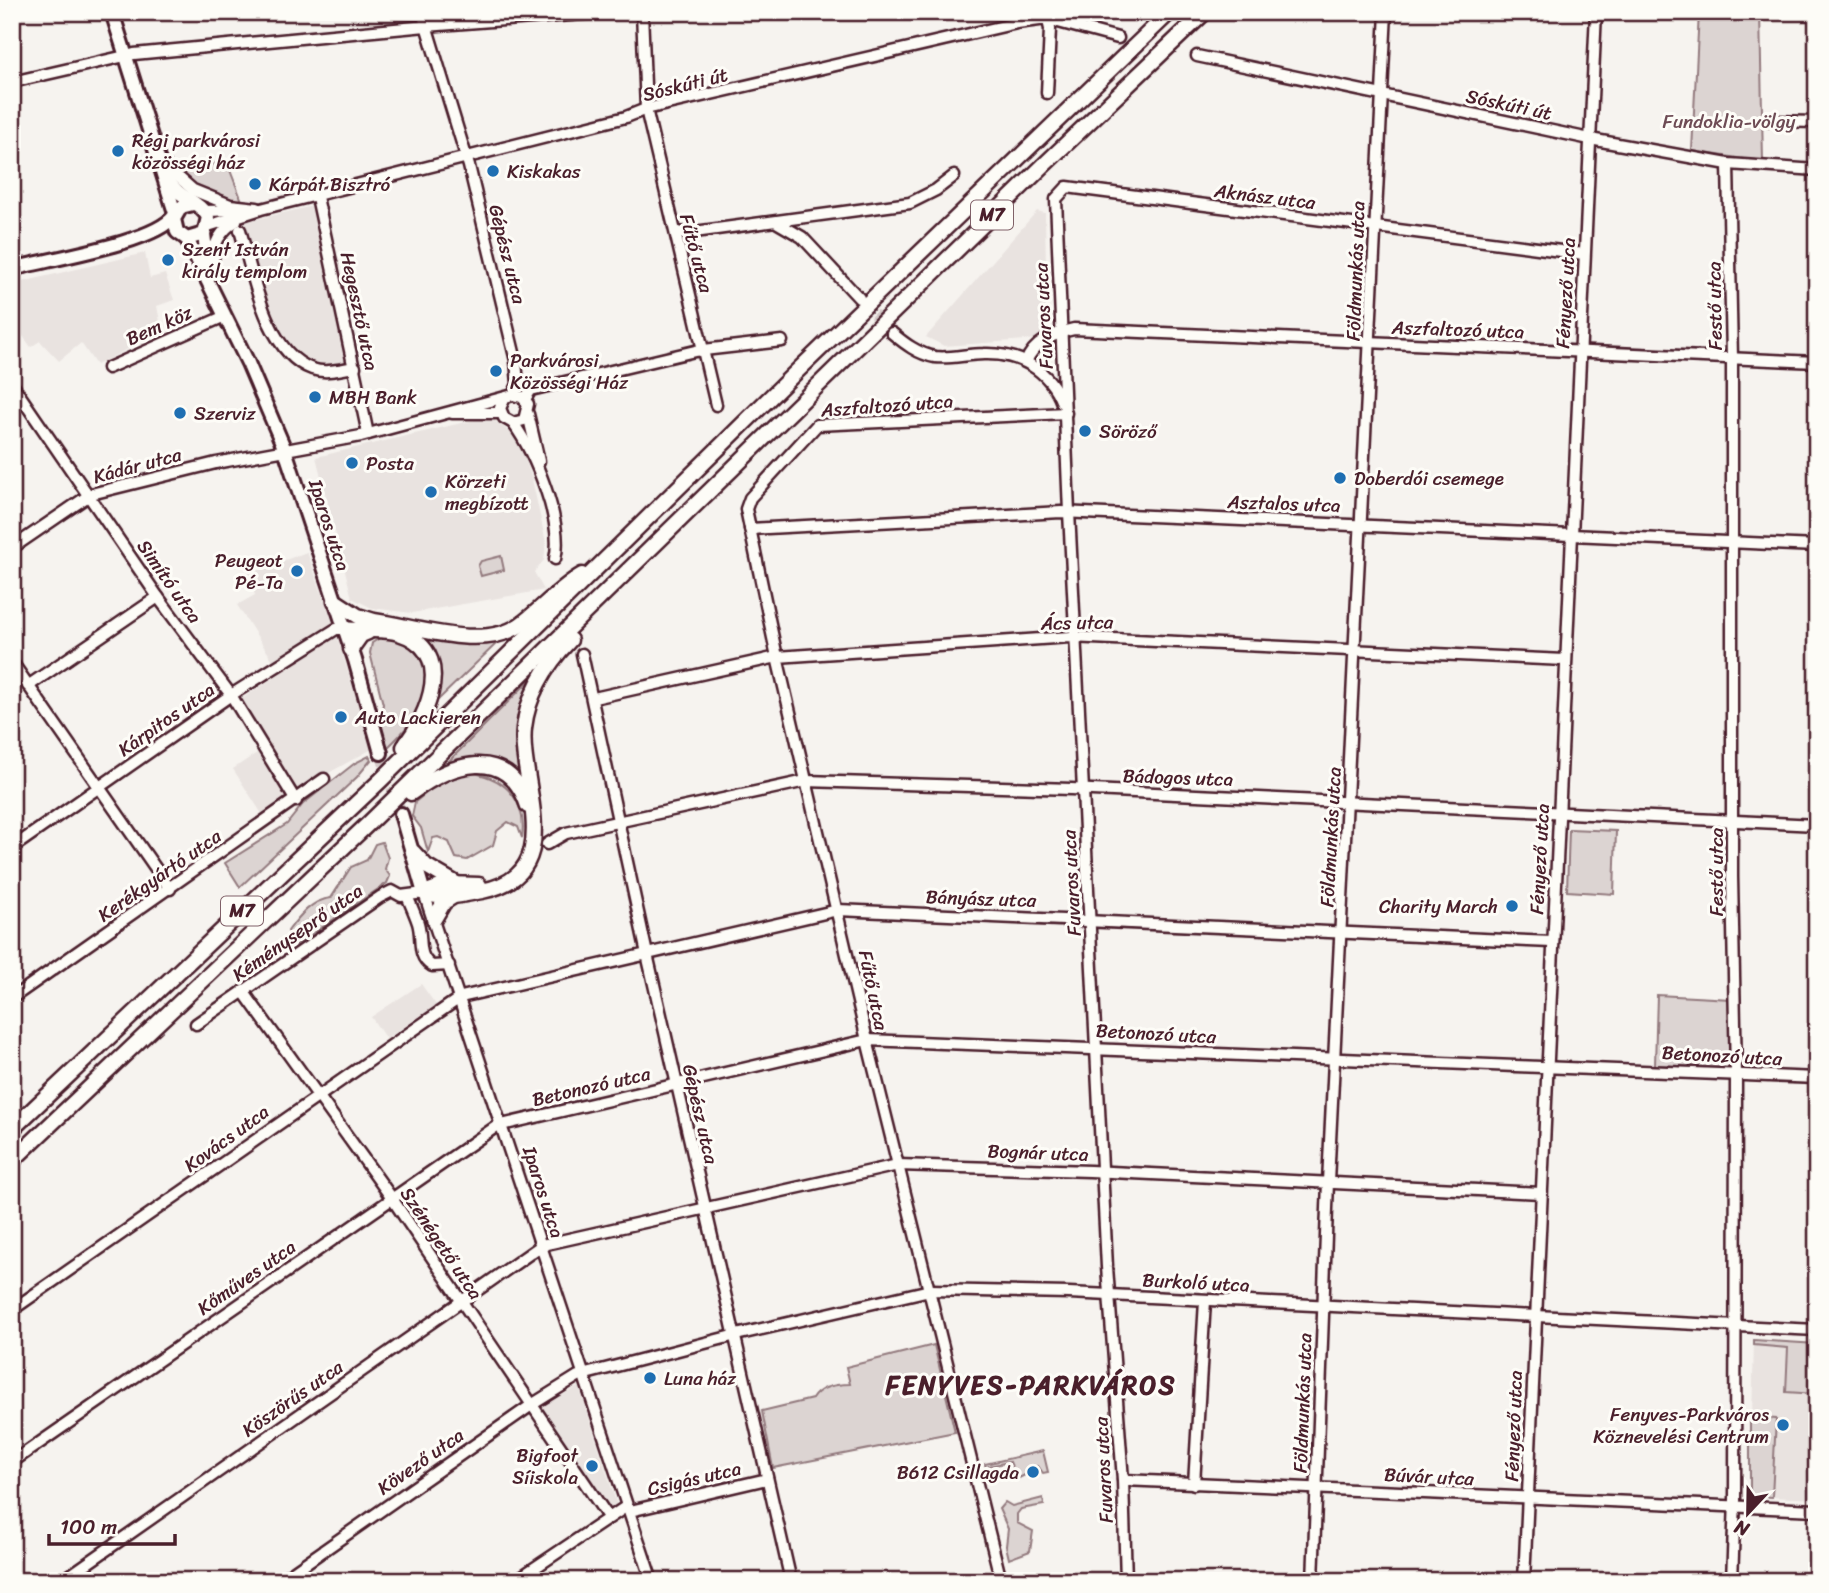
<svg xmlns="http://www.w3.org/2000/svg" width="1829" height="1593" viewBox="0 0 1829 1593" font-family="Sriracha,sans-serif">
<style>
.built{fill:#e9e3e0}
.green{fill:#dcd4d2;stroke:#937a7e;stroke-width:2}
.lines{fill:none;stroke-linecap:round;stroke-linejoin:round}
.minor-tunnel{stroke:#d4c9c8;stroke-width:10;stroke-dasharray:10 5;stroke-linecap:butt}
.major-tunnel{stroke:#d4c9c8;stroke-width:12;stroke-dasharray:12 6;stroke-linecap:butt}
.minor-casing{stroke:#4a1f2b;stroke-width:15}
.major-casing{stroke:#4a1f2b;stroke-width:18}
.highway-casing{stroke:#4a1f2b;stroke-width:19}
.minor{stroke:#fdfcf7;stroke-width:10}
.major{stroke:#fdfcf7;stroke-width:12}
.highway{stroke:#fdfcf7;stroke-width:14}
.poi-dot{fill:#1f6fb2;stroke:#fdfcf7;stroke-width:2.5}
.labels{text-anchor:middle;stroke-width:6;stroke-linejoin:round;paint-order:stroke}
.shield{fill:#fdfcf7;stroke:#806168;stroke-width:2}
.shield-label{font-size:18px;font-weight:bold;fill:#4a1f2b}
.street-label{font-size:19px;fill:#4a1f2b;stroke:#fdfcf7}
.park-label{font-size:19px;fill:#6e4c55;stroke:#fdfcf7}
.poi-label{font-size:19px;fill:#4a1f2b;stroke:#fdfcf7;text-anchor:start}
.district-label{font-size:26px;font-weight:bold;letter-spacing:2px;fill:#4a1f2b;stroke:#fdfcf7}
</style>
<rect width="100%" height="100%" fill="#f6f3ef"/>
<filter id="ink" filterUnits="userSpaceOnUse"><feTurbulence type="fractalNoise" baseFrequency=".0143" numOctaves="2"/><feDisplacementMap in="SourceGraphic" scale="14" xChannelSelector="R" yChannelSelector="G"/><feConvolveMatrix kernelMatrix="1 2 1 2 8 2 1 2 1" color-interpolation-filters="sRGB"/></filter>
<g filter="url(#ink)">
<g class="built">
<polygon points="313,206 349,363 323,368 314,367 289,350 273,324 244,222"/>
<polygon points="1037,211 1045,213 1047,328 1040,339 944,346 926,337"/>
<polygon points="145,253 150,278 165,274 174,300 157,306 162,332 96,365 81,343 59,361 40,341 31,347 17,328 12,332 12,307 18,302 13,284"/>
<polygon points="483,418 491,418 519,439 532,479 546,543 544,560 534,572 544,590 412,613 372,608 352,598 316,457"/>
<polygon points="307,552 333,623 372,749 323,776 264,817 233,769 270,744 240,700 281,673 237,605 255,595 247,574"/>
<polygon points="421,984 436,1005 386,1039 371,1017"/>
<polygon points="1754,1340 1817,1344 1817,1499 1750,1496"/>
<polygon points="579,1386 617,1505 607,1508 541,1407"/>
</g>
<g class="green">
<polygon points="1699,12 1760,12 1763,162 1692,151"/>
<path d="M226,160L242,201C221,200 196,189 182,174Z"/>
<polygon points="501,556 504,570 481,576 478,566 481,561"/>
<path d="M386,634C394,638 403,641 411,646C454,674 411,726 387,748L380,722L383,704L370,653L372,643Z"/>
<polygon points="418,635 472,645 497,643 437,701 438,681"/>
<polygon points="531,679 523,781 473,759 448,762"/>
<polygon points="369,756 371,760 357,777 240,887 225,863 287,824 303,804 355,763"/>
<path d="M473,773C508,779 527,803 522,838L518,827L508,822L497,831L493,845L467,860L456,858L449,842L438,837L433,838L428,852L421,828L412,816L415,802L445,778Z"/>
<polygon points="1569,829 1616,831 1614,894 1567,891"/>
<path d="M382,842L388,858L385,869L390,876L387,883L296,945L288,931C299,916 312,900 331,898L351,867L367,860L375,844Z"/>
<polygon points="1657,995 1731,999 1733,1069 1655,1065"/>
<polygon points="1754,1340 1817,1344 1817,1394 1786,1392 1788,1348 1754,1345"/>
<path d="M934,1345L955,1432L773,1468L762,1411L812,1399C820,1386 836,1384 850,1384L846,1367Z"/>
<polygon points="1750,1417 1776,1419 1772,1497 1750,1496"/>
<polygon points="1043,1451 1048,1472 1043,1473 1038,1466 1028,1468 1029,1473 1017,1479 1010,1462 989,1466 991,1473 987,1474 985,1464"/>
<polygon points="1043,1498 1044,1505 1021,1509 1017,1514 1017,1523 1033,1531 1030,1551 1009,1559 1006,1546 1008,1529 999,1509 1005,1502 1012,1506"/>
</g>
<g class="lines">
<polyline class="minor-tunnel" points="863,303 887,327"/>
<polyline class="major-tunnel" points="381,753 401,814"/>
<g class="minor-casing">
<g id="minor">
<polyline points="422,12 469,166 516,361 518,384 513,395"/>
<polyline points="642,12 646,109 716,405"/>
<polyline points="1046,12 1050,29 1047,93"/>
<polyline points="1197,56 1590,139 1728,164 1817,170"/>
<polyline points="12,82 134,54 426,26 610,12"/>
<polyline points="1766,121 1817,122"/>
<polyline points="159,160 193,190 230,205 257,208"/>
<polyline points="1728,164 1732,358 1732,877 1736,1073 1735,1500 1732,1581"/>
<polyline points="317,197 368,434"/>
<polyline points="205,211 243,210"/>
<polyline points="778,223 802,237 859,298"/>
<polyline points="208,226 261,209 626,117 646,109 1017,23 1047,19 1118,38"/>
<path d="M240,230C253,273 265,352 312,369C326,374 341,369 355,367"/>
<polyline points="676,232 687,233 910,203 936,190 954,176"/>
<path d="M213,264C212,245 220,231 236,221"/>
<path d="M892,333C904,343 918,354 935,357C951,359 967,354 984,354C1019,353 1049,369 1062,403"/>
<path d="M1026,362C1033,343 1055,333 1074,329L1817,362"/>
<polyline points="108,368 225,316"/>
<polyline points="12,384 158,597 231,695 296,801"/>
<polyline points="525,399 531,390 695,351 782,341"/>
<polyline points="452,413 501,413"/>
<polyline points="528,414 539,461"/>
<path d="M513,423C535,453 564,523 555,559"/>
<polyline points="750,529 1061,512 1817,546"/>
<polyline points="12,548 91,494 216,463 361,436 513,395 522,397 528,404 524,420 513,423 504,418 500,408 505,398"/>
<polyline points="582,654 647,954 791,1581"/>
<polyline points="12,662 170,889"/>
<polyline points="28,686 158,597"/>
<polyline points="594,698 777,657 1070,637 1565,660"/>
<polyline points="547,844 566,833 806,781 1071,789 1817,825"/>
<polyline points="12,848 231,695 336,629 345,629"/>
<path d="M407,896C411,905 415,914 418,923C423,939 416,956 432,966L449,965"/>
<polyline points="243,991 391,1197 608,1517"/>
<polyline points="12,998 324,779"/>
<polyline points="196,1024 380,897 392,891 401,896 424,893 652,1581"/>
<polyline points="12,1310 461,997 838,910 1552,942"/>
<polyline points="12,1462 497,1126 867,1040 1817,1078"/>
<polyline points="1123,1480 1817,1510"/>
<polyline points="1194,1484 1205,1301"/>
<polyline points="630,1511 767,1479"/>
<polyline points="62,1581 542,1245 898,1165 1090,1171 1541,1193"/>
<polyline points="280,1581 533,1404 578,1376 736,1335 930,1290 1069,1293 1817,1330"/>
<polyline points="515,1581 627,1506"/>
<polyline points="1001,1581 867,1040 777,657 746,509 750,498 817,425 1066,413"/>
<polyline points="1126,1581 1123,1480 1107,1267 1069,512 1056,199 1067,187 1584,254"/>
<polyline points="1313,1581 1328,1182 1386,12"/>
<polyline points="1524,1581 1596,12"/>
</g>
</g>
<g class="major-casing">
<g id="major">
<polyline points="112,12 175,213"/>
<path d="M168,179C177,198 199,200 208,217L204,234L187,239L177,232L174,219L181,207L193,204"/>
<polyline points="204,234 207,259 213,272"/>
<polyline points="187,239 248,363 285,450 355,660 381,753"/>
<path d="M12,269C48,259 155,243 174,216"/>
<polyline points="401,814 424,893"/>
</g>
</g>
<g class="highway-casing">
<g id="highway">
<path d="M335,601L358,616L374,621C417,627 483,651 520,625C542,609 559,588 582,575"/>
<path d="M345,629C363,632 381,627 399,633C457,651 428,715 404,747"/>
<polyline points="351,649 361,635 368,632"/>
<path d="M411,793C450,764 507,743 528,806"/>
<polyline points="413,852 426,866 455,883"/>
<path d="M424,893C444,900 461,895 482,891C570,874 518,783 524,728C528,693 546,665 570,640"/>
<polyline points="424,893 448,884 479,885"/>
<polyline points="434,919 444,902 452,897"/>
<polyline points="12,1129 381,780 791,377 1170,12"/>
<polyline points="12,1161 367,825 1045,164 1205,12"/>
</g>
</g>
<use href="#minor" class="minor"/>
<use href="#major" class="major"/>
<use href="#highway" class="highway"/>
</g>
</g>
<g class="poi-dot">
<circle cx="118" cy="151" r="7"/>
<circle cx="493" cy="171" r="7"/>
<circle cx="255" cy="184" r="7"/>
<circle cx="168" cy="260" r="7"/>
<circle cx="496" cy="371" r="7"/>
<circle cx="315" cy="397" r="7"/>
<circle cx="180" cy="413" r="7"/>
<circle cx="1085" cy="431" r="7"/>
<circle cx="352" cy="463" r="7"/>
<circle cx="1340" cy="478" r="7"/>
<circle cx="431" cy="492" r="7"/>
<circle cx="297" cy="571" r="7"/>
<circle cx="341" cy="717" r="7"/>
<circle cx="1512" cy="906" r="7"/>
<circle cx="650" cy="1378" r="7"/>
<circle cx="1783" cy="1425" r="7"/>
<circle cx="592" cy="1466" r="7"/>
<circle cx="1033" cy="1472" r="7"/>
</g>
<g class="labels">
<g class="shield">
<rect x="971" y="200.5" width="42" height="29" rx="5"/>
<rect x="221" y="896.5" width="42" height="29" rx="5"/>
</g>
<g class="shield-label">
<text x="992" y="221">M7</text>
<text x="242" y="917">M7</text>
</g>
<g class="street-label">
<text transform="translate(685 84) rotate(-14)" y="7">Sóskúti út</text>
<text transform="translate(1509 104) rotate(12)" y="7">Sóskúti út</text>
<text transform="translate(1265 196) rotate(7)" y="7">Aknász utca</text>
<text transform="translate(697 253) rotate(75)" y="7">Fűtő utca</text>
<text transform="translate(508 254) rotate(76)" y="7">Gépész utca</text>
<text transform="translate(1355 271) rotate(-88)" y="7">Földmunkás utca</text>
<text transform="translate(1565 293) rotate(-87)" y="7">Fényező utca</text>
<text transform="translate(1714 306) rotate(-91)" y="7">Festő utca</text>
<text transform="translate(360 311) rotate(78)" y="7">Hegesztő utca</text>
<text transform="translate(1043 316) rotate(-93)" y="7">Fuvaros utca</text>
<text transform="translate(159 325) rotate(-24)" y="7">Bem köz</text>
<text transform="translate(1458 329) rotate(2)" y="7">Aszfaltozó utca</text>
<text transform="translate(887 405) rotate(-4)" y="7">Aszfaltozó utca</text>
<text transform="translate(137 465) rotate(-15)" y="7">Kádár utca</text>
<text transform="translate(1284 503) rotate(2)" y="7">Asztalos utca</text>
<text transform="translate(330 525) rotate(72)" y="7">Iparos utca</text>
<text transform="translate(170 581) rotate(55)" y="7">Simító utca</text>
<text transform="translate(1077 622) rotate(-1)" y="7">Ács utca</text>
<text transform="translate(166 719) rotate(-35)" y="7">Kárpitos utca</text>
<text transform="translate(1178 777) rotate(2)" y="7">Bádogos utca</text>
<text transform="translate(1330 837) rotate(-87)" y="7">Földmunkás utca</text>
<text transform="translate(1539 859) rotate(-87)" y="7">Fényező utca</text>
<text transform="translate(1716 872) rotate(-90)" y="7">Festő utca</text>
<text transform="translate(159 875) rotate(-35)" y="7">Kerékgyártó utca</text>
<text transform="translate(1071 883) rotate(-93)" y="7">Fuvaros utca</text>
<text transform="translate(981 898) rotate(2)" y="7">Bányász utca</text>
<text transform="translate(297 932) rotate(-35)" y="7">Kéményseprő utca</text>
<text transform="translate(874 990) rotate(78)" y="7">Fűtő utca</text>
<text transform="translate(1156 1033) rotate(3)" y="7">Betonozó utca</text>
<text transform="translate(1722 1055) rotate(3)" y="7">Betonozó utca</text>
<text transform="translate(591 1086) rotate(-13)" y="7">Betonozó utca</text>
<text transform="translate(701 1114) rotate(77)" y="7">Gépész utca</text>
<text transform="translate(226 1138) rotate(-36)" y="7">Kovács utca</text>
<text transform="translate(1038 1152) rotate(2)" y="7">Bognár utca</text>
<text transform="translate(544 1192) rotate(72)" y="7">Iparos utca</text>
<text transform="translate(442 1243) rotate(56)" y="7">Szénégető utca</text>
<text transform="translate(246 1277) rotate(-35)" y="7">Kőműves utca</text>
<text transform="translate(1196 1282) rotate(3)" y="7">Burkoló utca</text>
<text transform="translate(292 1398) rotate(-35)" y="7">Köszörűs utca</text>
<text transform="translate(1302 1403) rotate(-88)" y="7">Földmunkás utca</text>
<text transform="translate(1513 1426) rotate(-88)" y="7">Fényező utca</text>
<text transform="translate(420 1461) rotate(-35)" y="7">Kövező utca</text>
<text transform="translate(1103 1470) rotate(-93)" y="7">Fuvaros utca</text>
<text transform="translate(1429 1476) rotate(3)" y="7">Búvár utca</text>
<text transform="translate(694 1478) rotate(-13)" y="7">Csigás utca</text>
</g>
<g class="park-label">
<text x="1729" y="128">Fundoklia-völgy</text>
</g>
<g class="poi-label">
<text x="132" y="147">Régi parkvárosi<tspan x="132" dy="22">közösségi ház</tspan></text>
<text x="507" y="178">Kiskakas</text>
<text x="269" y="191">Kárpát Bisztró</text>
<text x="182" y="256">Szent István<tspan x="182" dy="22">király templom</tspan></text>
<text x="510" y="367">Parkvárosi<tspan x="510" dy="22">Közösségi Ház</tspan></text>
<text x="329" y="404">MBH Bank</text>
<text x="194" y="420">Szerviz</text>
<text x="1099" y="438">Söröző</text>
<text x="366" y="470">Posta</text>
<text x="1354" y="485">Doberdói csemege</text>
<text x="445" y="488">Körzeti<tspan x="445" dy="22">megbízott</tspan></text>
<text x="283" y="567" text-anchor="end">Peugeot<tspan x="283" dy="22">Pé-Ta</tspan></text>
<text x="355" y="724">Auto Lackieren</text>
<text x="1498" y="913" text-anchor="end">Charity March</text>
<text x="664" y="1385">Luna ház</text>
<text x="1769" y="1421" text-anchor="end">Fenyves-Parkváros<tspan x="1769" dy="22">Köznevelési Centrum</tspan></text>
<text x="578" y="1462" text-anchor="end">Bigfoot<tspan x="578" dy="22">Síiskola</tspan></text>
<text x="1019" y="1479" text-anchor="end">B612 Csillagda</text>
</g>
<g class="district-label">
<text x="1031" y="1394">FENYVES-PARKVÁROS</text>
</g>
</g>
<rect width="1829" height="1593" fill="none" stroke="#fdfcf7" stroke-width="42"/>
<rect x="21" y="21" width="1787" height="1551" fill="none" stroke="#4a1f2b" stroke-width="2.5" filter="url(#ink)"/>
<g transform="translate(1748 1513) rotate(202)" stroke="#fdfcf7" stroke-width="5" paint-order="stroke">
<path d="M0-5L12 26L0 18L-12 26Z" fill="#4a1f2b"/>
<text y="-10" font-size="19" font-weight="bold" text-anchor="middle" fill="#4a1f2b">N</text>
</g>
<path d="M49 1534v10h126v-10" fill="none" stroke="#4a1f2b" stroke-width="3.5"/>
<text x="60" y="1534" font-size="21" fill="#4a1f2b" stroke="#fdfcf7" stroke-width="5" paint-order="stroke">100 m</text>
</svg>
